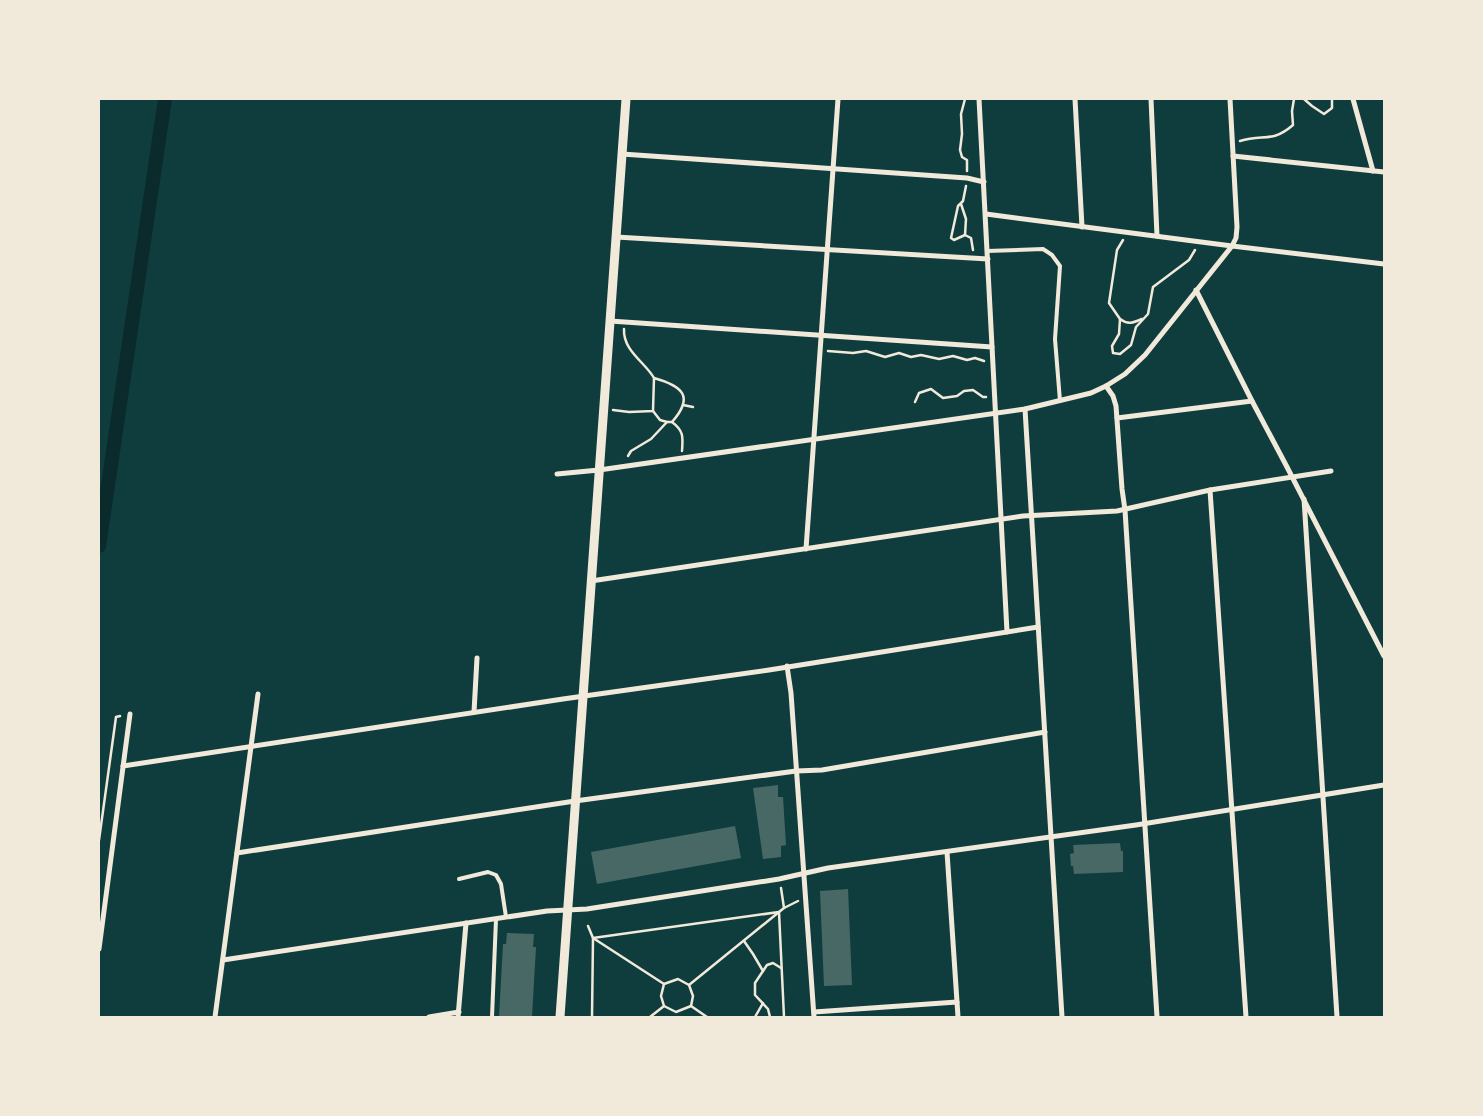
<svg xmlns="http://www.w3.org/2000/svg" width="1483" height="1116" viewBox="0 0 1483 1116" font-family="Roboto,sans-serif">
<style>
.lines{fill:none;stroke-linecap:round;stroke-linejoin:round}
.canal{stroke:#0a2a2b;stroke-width:14}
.building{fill:#486865}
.path{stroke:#f1e9da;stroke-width:2.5}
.service{stroke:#f1e9da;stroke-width:4}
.minor{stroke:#f1e9da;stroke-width:5}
.tertiary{stroke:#f1e9da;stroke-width:9}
</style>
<rect width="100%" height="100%" fill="#0f3d3e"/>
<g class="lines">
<polyline class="canal" points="99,546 165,99"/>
</g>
<g class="building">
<polygon points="778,785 778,797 783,797 786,845 781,846 781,857 763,859 753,788"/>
<polygon points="735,826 741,858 597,884 591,852"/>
<polygon points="1120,843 1121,851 1123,851 1123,872 1074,874 1073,866 1071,866 1070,854 1074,853 1073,845"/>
<polygon points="848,889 852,985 824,986 820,891"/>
<polygon points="507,933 534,934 533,947 536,947 532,1017 499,1017 503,944 506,944"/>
</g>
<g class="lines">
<g class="path">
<polyline points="965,99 961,114 962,134 960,150 962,157 967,160 967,171"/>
<polyline points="1304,99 1312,106 1324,114 1332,108 1332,99"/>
<path d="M1240,141C1263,133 1271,144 1293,125L1292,111L1294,99"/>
<polyline points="966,186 963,201 958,206 951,238 954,240 965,235 971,238 973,250"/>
<polyline points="961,204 966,219 965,235"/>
<polyline points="1123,240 1117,250 1109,303 1120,319 1119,334 1112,346 1113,353 1120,354 1131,345 1136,327 1148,314 1153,287 1189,260 1195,250"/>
<path d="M1120,319C1128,325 1133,323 1142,319"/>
<path d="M624,329C623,351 645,362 654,378"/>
<polyline points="828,351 853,353 866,351 885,357 899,353 911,357 921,355 939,359 953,356 967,360 975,358 984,361"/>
<polyline points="915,402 919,393 931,389 943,398 957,396 964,391 973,390 983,397 986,397"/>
<polyline points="683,405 693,407"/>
<path d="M613,410L629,412L653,411L654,378C682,386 695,396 672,422H667L651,439L631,451L628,456"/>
<polyline points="653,411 660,420 667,422"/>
<path d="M672,422C684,431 683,437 682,451"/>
<polyline points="99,840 116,717 120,716"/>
<polyline points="784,908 798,901"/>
<polyline points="588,926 593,938 664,984"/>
<polyline points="744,941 753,954 763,971 755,983 755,995 768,1009 770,1017"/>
<polyline points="763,971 767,965 773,963 781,968"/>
<polyline points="689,985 693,996 691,1006"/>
<polyline points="592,1017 593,938 779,912 784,1017"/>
<polyline points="650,1017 664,1006"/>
<polyline points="707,1017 691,1006 676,1012 664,1006 661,996 664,984 678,979 689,985 779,912 784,908 781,888"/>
<polyline points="755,1017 763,1003"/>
</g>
<g class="service">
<polyline points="987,251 1043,249 1052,255 1060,266 1055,339 1060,401"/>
<polyline points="459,879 488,872 496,875 501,884 506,917"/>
<polyline points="492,1017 496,919"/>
</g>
<g class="minor">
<polyline points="979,99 1007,632"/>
<polyline points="1075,99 1082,227"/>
<polyline points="1151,99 1157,236"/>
<polyline points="1353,99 1373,171"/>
<polyline points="622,154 967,178 984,182"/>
<polyline points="1233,156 1384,172"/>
<polyline points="986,214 1232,246 1384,264"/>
<polyline points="616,237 988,259"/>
<polyline points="1196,290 1252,401 1287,467 1384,656"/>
<polyline points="610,321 992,347"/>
<polyline points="1106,386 1113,396 1116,406 1122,489 1125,510 1157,1017"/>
<polyline points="1025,409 1062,1017"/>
<polyline points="1117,418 1252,401"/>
<polyline points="557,474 599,470 1025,409 1091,393 1106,386 1125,374 1145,355 1232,246 1236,238 1237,227 1230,99"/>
<polyline points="1210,490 1246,1017"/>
<polyline points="1304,499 1337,1017"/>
<polyline points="806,549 838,99"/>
<polyline points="591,581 1023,516 1117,511 1210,490 1331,471"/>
<polyline points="787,666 791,693 814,1017"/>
<polyline points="474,712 477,658"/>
<polyline points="123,766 563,699 769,670 1038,627"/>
<polyline points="947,852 958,1017"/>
<polyline points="237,853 575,801 796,771 822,770 1045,732"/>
<polyline points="99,949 130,714"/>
<polyline points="223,960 547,911 587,909 779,879 828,868 1136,825 1384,785"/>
<polyline points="814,1012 957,1002"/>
<polyline points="215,1017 258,694"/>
<polyline points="429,1017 459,1012"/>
<polyline points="458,1017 466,923"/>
</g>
<polyline class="tertiary" points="560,1017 626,99"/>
</g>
<rect width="1483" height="1116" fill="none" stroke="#f1e9da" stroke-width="200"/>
</svg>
